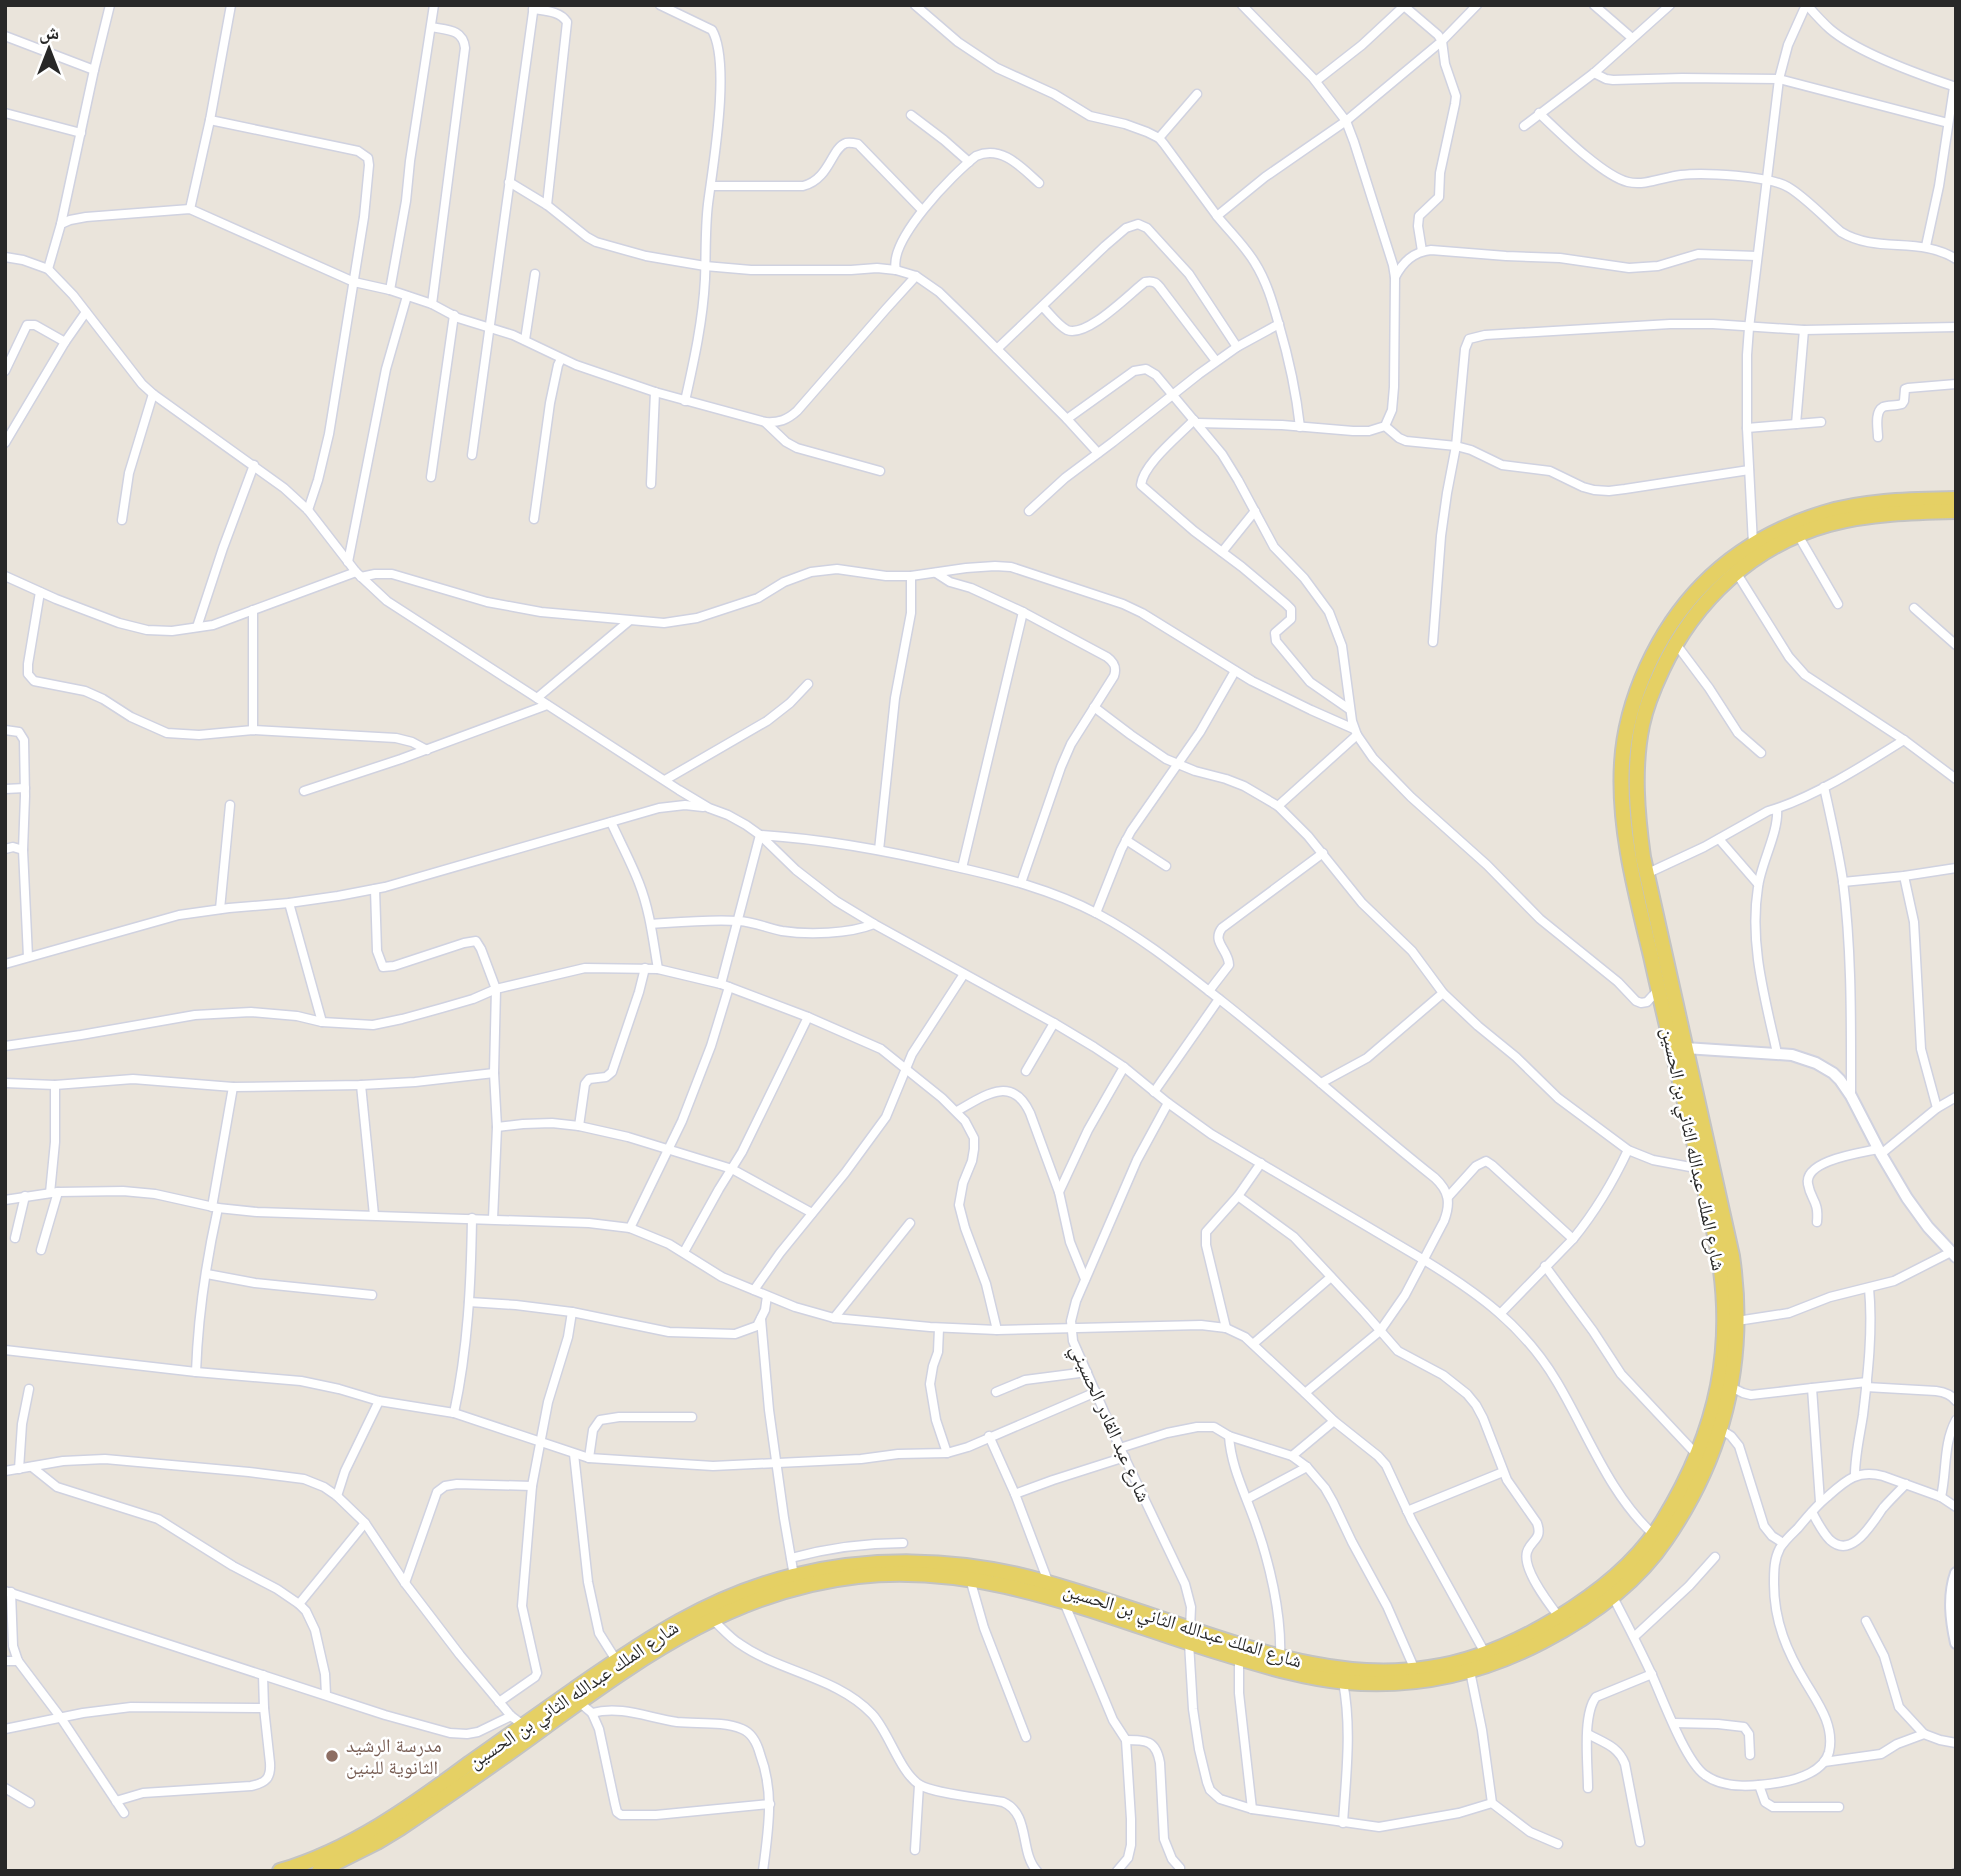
<svg xmlns="http://www.w3.org/2000/svg" width="1961" height="1876" viewBox="0 0 1961 1876" font-family="'Nunito Sans','Noto Naskh Arabic',sans-serif">
<style>
.lines{fill:none;stroke-linecap:round;stroke-linejoin:round}
.minor-casing{stroke:#d0d2e0;stroke-width:11}
.tertiary-casing{stroke:#d0d2e0;stroke-width:14}
.primary-casing{stroke:#c3c3c3;stroke-width:18}
.minor{stroke:#fff;stroke-width:8}
.tertiary{stroke:#fff;stroke-width:10}
.primary{stroke:#e5d064;stroke-width:14}
.rail{stroke:#9ea0b1;stroke-width:2.5}
.education-dot{fill:#8d6e63;stroke:#fff;stroke-width:2.5}
.labels{text-anchor:middle;stroke-width:5;stroke-linejoin:round;paint-order:stroke}
.street-label{font-size:19px;fill:#282828;stroke:#fff}
.education-label{font-size:19px;fill:#785e54;stroke:#fff;text-anchor:start}
</style>
<rect width="100%" height="100%" fill="#eae4db"/>
<g class="lines">
<g class="minor-casing">
<g id="minor">
<path d="M660,5L712,30C731,63 713,165 708,204C705,229 706,254 705,279C703,320 694,361 685,401"/>
<polyline points="915,5 958,42 997,68 1054,94 1090,116 1125,124 1147,132 1159,138 1164,144 1217,216 1265,177 1346,121 1354,142 1393,265 1395,277 1394,387 1392,410 1385,426 1369,431 1353,431 1282,425 1197,423"/>
<polyline points="1242,5 1313,78 1346,121 1442,41 1477,5"/>
<polyline points="1594,5 1632,38"/>
<path d="M1807,5C1814,13 1822,22 1830,29C1858,53 1920,75 1956,87"/>
<path d="M533,9C546,11 560,11 567,22L547,205"/>
<path d="M431,27C447,30 463,29 465,48L432,304"/>
<polyline points="5,36 94,70"/>
<polyline points="1594,73 1606,79 1613,80 1682,78 1779,79 1948,123"/>
<polyline points="1316,81 1362,45 1404,6 1438,35 1442,41 1445,64 1456,96 1455,104 1440,173 1439,197 1419,216 1418,226 1422,251"/>
<polyline points="5,113 81,133"/>
<path d="M1539,113C1559,132 1603,176 1628,182C1645,186 1664,177 1681,175C1703,172 1770,176 1788,187C1804,196 1826,219 1841,232C1877,254 1920,236 1956,259"/>
<polyline points="911,115 944,140 969,162"/>
<polyline points="210,120 358,151 368,158 369,165 364,217 329,434 318,480 308,510"/>
<polyline points="1524,126 1594,73 1670,5"/>
<polyline points="1159,138 1197,94"/>
<polyline points="509,182 547,205 587,237 596,242 646,256 705,266 751,270 851,270 877,268 896,270 916,276 939,292 970,322 1067,419 1098,453"/>
<path d="M712,186H803C830,179 831,148 846,143C850,142 854,143 858,144L922,210"/>
<polyline points="190,209 210,120 231,5"/>
<path d="M1217,216C1230,232 1245,246 1255,263C1267,282 1273,304 1279,325C1289,359 1296,391 1300,427"/>
<polyline points="61,224 94,70 110,5"/>
<polyline points="1926,246 1939,186 1954,87"/>
<path d="M5,257L23,260L48,269L73,295L142,384L153,394L284,488L308,510L356,572L387,601L679,790L709,808L728,815L746,825L760,835L796,870L836,901L874,924L1054,1023L1094,1047L1124,1067L1168,1103L1211,1134L1424,1260C1478,1293 1524,1326 1557,1382C1588,1434 1609,1494 1654,1535"/>
<path d="M48,269L61,224L70,220L86,217L190,209L354,282L390,290L432,304L458,318L513,335L576,365L655,392L765,422C779,423 787,420 797,411L886,309L916,276"/>
<path d="M896,270C888,240 953,174 976,156C1002,145 1021,167 1039,183"/>
<path d="M1395,277C1403,262 1413,252 1431,250L1506,256L1560,258L1629,268L1658,266L1698,254L1757,256"/>
<polyline points="390,290 406,201 410,161 434,5"/>
<path d="M1043,307C1050,314 1058,325 1067,330C1087,338 1129,294 1145,282C1154,280 1157,283 1162,290L1216,361"/>
<polyline points="525,340 535,274"/>
<polyline points="997,349 1105,246 1126,228 1138,224 1147,228 1189,274 1237,347"/>
<polyline points="5,371 27,325 35,325 65,342"/>
<polyline points="1067,419 1134,371 1146,369 1156,375 1222,454 1238,480 1274,547 1304,578 1329,612 1342,646 1352,721 1357,735 1373,758 1411,797 1487,865 1540,919 1618,982 1636,1001 1641,1003 1647,1002 1658,990"/>
<path d="M1194,420C1180,435 1143,464 1141,485L1194,531L1242,567L1286,604L1291,609V619L1275,633L1276,641L1310,682L1349,709"/>
<polyline points="765,422 786,442 797,448 880,471"/>
<polyline points="1796,424 1804,330"/>
<polyline points="1385,426 1399,438 1406,441 1456,446 1471,450 1502,465 1550,471 1583,487 1594,490 1609,491 1625,489 1749,470"/>
<polyline points="1747,428 1821,422"/>
<path d="M1878,437C1878,429 1874,412 1883,407C1888,405 1896,406 1902,404L1904,401L1905,389L1908,388L1956,384"/>
<polyline points="5,443 65,342 86,312"/>
<polyline points="472,455 534,5"/>
<polyline points="431,477 454,315"/>
<polyline points="651,484 655,392"/>
<polyline points="1029,511 1065,478 1113,442 1199,374 1237,347 1279,324"/>
<polyline points="534,519 550,403 558,365 561,359"/>
<polyline points="122,520 129,473 153,394"/>
<polyline points="1798,535 1838,604"/>
<polyline points="1753,544 1747,428 1747,355 1749,328 1779,79 1788,45 1806,5"/>
<polyline points="1222,552 1255,511"/>
<polyline points="348,562 386,369 407,296"/>
<polyline points="1736,572 1789,657 1805,675 1904,740 1956,779"/>
<path d="M936,573L950,582L971,588L1023,612L1107,657C1114,662 1117,667 1114,676L1071,744L1061,767L1021,883"/>
<polyline points="5,576 56,599 119,623 147,630 172,631 213,625 356,572"/>
<polyline points="361,577 375,574 392,574 487,602 541,612 664,623 697,618 758,598 784,582 811,572 837,569 886,576 911,576 966,568 995,566 1011,567 1123,604 1142,613 1252,681 1311,710 1354,729"/>
<polyline points="40,592 28,664 28,674 34,681 85,691 103,699 131,717 167,733 199,735 253,730 396,738 412,742 427,750"/>
<polyline points="1914,608 1956,645"/>
<polyline points="197,627 223,548 254,465"/>
<polyline points="1433,642 1441,536 1447,493 1456,446 1465,349 1469,339 1485,335 1670,324 1713,324 1804,330 1956,327"/>
<polyline points="1676,644 1709,688 1738,733 1761,753"/>
<polyline points="537,698 629,621"/>
<polyline points="1094,707 1131,735 1166,759 1195,771 1226,779 1244,786 1278,806 1308,836 1362,903 1412,951 1443,993 1478,1026 1516,1057 1558,1098 1628,1150 1653,1160 1701,1169"/>
<polyline points="5,730 19,732 24,740 25,796 23,850"/>
<polyline points="253,730 253,610"/>
<polyline points="665,780 767,721 790,703 808,684"/>
<path d="M1824,787C1831,818 1838,849 1843,881C1852,952 1851,1025 1851,1096"/>
<polyline points="5,789 25,788"/>
<polyline points="304,791 401,759 547,705"/>
<polyline points="1278,806 1357,735"/>
<path d="M1777,809C1779,832 1761,863 1758,887C1749,944 1765,998 1777,1053"/>
<path d="M611,822C620,842 631,862 639,883C650,911 653,940 658,969"/>
<polyline points="1719,839 1758,884"/>
<polyline points="1126,840 1166,866"/>
<polyline points="5,849 13,847 23,850 28,957"/>
<polyline points="879,850 895,698 911,613 911,576"/>
<polyline points="962,868 1023,612"/>
<path d="M1646,874L1704,847L1768,811C1811,799 1866,764 1904,740"/>
<polyline points="1843,882 1904,876 1956,868"/>
<polyline points="375,889 377,951 383,967 394,966 464,943 476,941 481,949 496,989 494,1073 497,1127 493,1219"/>
<polyline points="289,903 322,1022"/>
<polyline points="220,909 230,805"/>
<polyline points="1096,913 1121,850 1131,831 1200,732 1235,671"/>
<path d="M651,924C680,922 710,919 739,921C754,922 767,928 782,931C808,935 849,934 874,924"/>
<polyline points="5,964 179,915 229,908 289,903 338,896 385,887 659,808 685,805 703,807"/>
<path d="M721,984L760,835C825,839 889,851 952,866C1002,877 1053,890 1098,914C1143,938 1183,971 1223,1002C1295,1059 1363,1121 1435,1178C1449,1191 1451,1203 1444,1221L1405,1295L1380,1331L1305,1393"/>
<path d="M1209,991L1229,965C1229,950 1211,942 1222,928L1323,853"/>
<polyline points="5,1046 81,1035 195,1015 251,1012 297,1016 322,1022 373,1025 402,1019 442,1008 473,999 496,989 585,968 658,969 721,984 808,1017 881,1049 942,1098 965,1121 974,1138 974,1149 972,1161 963,1183 959,1205 965,1228 986,1284 997,1330"/>
<polyline points="1026,1071 1054,1023"/>
<polyline points="5,1083 55,1085 133,1079 233,1087 361,1085 415,1082 494,1073"/>
<polyline points="1321,1083 1367,1058 1443,993"/>
<polyline points="361,1085 374,1215"/>
<polyline points="1154,1092 1219,999"/>
<polyline points="1168,1103 1137,1160 1076,1301 1071,1321 1073,1341 1120,1448 1185,1584 1191,1607 1190,1629"/>
<polyline points="1937,1108 1956,1097"/>
<path d="M957,1111C984,1096 1012,1074 1030,1113L1059,1192"/>
<polyline points="579,1126 585,1084 589,1079 606,1077 612,1072 639,992 645,968"/>
<polyline points="497,1127 523,1124 552,1123 579,1126 628,1137 732,1169 812,1213"/>
<polyline points="1881,1154 1937,1108 1921,1049 1914,922 1904,876"/>
<polyline points="50,1193 55,1142 55,1085"/>
<path d="M1238,1196L1294,1237L1364,1312L1398,1351L1443,1375L1467,1394L1476,1405L1483,1418L1507,1480L1537,1523C1543,1540 1531,1539 1527,1552C1522,1569 1549,1604 1559,1617"/>
<polyline points="1448,1197 1476,1166 1486,1161 1492,1165 1573,1239"/>
<polyline points="5,1200 58,1192 123,1191 155,1194 218,1208 257,1212 589,1223 630,1228 669,1244 722,1277 795,1307 834,1318 930,1327 997,1330 1201,1325 1226,1328 1245,1337 1305,1393 1334,1421 1378,1456 1386,1465 1412,1521 1485,1653"/>
<polyline points="212,1207 233,1087"/>
<path d="M1817,1222C1819,1200 1811,1201 1808,1184C1804,1160 1861,1153 1878,1149"/>
<polyline points="630,1228 682,1121 711,1046 729,987"/>
<polyline points="15,1238 25,1196"/>
<polyline points="41,1250 58,1192"/>
<polyline points="684,1252 719,1189 742,1152 808,1017"/>
<polyline points="1545,1266 1593,1331 1621,1374 1698,1456"/>
<polyline points="207,1274 255,1283 372,1295"/>
<polyline points="1085,1279 1070,1242 1059,1192 1088,1130 1124,1067"/>
<polyline points="754,1290 780,1253 845,1173 886,1117 912,1054 964,974"/>
<polyline points="469,1302 516,1305 572,1312 669,1332 735,1334 757,1326 765,1310 767,1296"/>
<path d="M1501,1313L1573,1239C1595,1212 1613,1182 1628,1150"/>
<polyline points="834,1318 910,1223"/>
<polyline points="761,1319 769,1410 784,1518 794,1576"/>
<polyline points="1737,1321 1789,1313 1830,1297 1894,1281 1951,1252"/>
<polyline points="939,1328 938,1352 933,1366 930,1384 936,1420 947,1453"/>
<polyline points="1226,1328 1206,1245 1206,1232 1238,1196 1261,1163"/>
<polyline points="1253,1344 1331,1277"/>
<polyline points="5,1350 196,1372 301,1381 339,1389 379,1401 454,1413 589,1458 713,1466 861,1459 898,1454 947,1453 968,1447 1096,1392"/>
<path d="M196,1372C198,1317 206,1262 218,1208"/>
<polyline points="1731,1387 1743,1393 1751,1395 1812,1388 1820,1502"/>
<path d="M1866,1387L1936,1391C1944,1392 1951,1394 1956,1401"/>
<polyline points="1812,1388 1867,1382"/>
<polyline points="996,1392 1025,1380 1087,1372"/>
<path d="M454,1413C468,1348 471,1284 472,1218"/>
<polyline points="1720,1429 1731,1436 1739,1446 1764,1526 1772,1536 1783,1543"/>
<polyline points="989,1436 1015,1494 1049,1584"/>
<path d="M1229,1436C1231,1466 1244,1491 1254,1519C1269,1560 1282,1614 1280,1658"/>
<polyline points="1120,1448 1167,1433 1197,1427 1214,1427 1229,1436 1292,1456 1307,1467 1325,1488 1333,1502 1352,1542 1387,1606 1415,1670"/>
<polyline points="574,1454 588,1582 599,1633 616,1660"/>
<polyline points="1292,1456 1334,1421"/>
<polyline points="589,1458 593,1430 600,1420 619,1417 692,1417"/>
<polyline points="32,1467 57,1487 158,1519 233,1566 277,1589 299,1604 306,1611 315,1630 325,1674 326,1695"/>
<polyline points="19,1469 22,1424 29,1389"/>
<polyline points="5,1471 63,1461 105,1459 249,1472 304,1479 324,1487 337,1496 365,1523 405,1583 460,1655 511,1716 523,1725"/>
<path d="M1855,1475C1855,1455 1860,1435 1863,1415C1868,1373 1873,1330 1869,1288"/>
<polyline points="1015,1494 1053,1480 1125,1457"/>
<polyline points="337,1496 345,1471 379,1401"/>
<path d="M1941,1497C1947,1471 1943,1444 1956,1420"/>
<polyline points="1247,1499 1307,1467"/>
<polyline points="1407,1511 1503,1472"/>
<path d="M1812,1512C1817,1521 1822,1532 1830,1540C1852,1560 1872,1523 1883,1508C1890,1500 1898,1492 1906,1484"/>
<path d="M791,1558C828,1548 864,1543 903,1543"/>
<polyline points="970,1579 984,1628 1026,1737"/>
<polyline points="405,1583 437,1492 445,1486 457,1484 532,1486"/>
<polyline points="5,1591 385,1715 450,1733 467,1734 478,1732 511,1716"/>
<polyline points="11,1592 13,1646 18,1661 61,1718 124,1813"/>
<path d="M1613,1597C1626,1622 1639,1647 1651,1673C1662,1697 1685,1761 1705,1775C1725,1790 1758,1786 1782,1782C1799,1779 1824,1771 1829,1752C1835,1726 1818,1703 1806,1683C1787,1652 1774,1621 1774,1584C1774,1571 1774,1559 1780,1548C1785,1540 1792,1534 1798,1528C1807,1517 1816,1506 1827,1497C1845,1481 1857,1469 1883,1476L1941,1497L1956,1507"/>
<polyline points="1064,1602 1113,1720 1126,1740 1131,1819 1131,1845 1128,1858 1117,1871"/>
<polyline points="299,1604 365,1523"/>
<path d="M712,1619C721,1627 730,1638 740,1644C780,1672 837,1677 872,1714C889,1732 900,1773 920,1785C935,1794 983,1798 1003,1802C1031,1814 1019,1852 1037,1871"/>
<polyline points="1866,1621 1884,1656 1899,1707 1924,1734 1940,1740 1956,1743"/>
<polyline points="1634,1637 1689,1586 1715,1557"/>
<polyline points="1189,1643 1193,1709 1199,1749 1207,1782 1210,1790 1220,1799 1252,1809 1379,1827 1459,1813 1492,1803"/>
<polyline points="1239,1658 1239,1693 1252,1809"/>
<polyline points="5,1661 18,1661"/>
<polyline points="1470,1671 1482,1730 1492,1803 1530,1832 1558,1844"/>
<path d="M1343,1682C1352,1728 1346,1776 1343,1823"/>
<polyline points="499,1702 535,1677 537,1673 522,1606 532,1486 548,1402 568,1337 572,1312"/>
<polyline points="579,1702 592,1713 599,1729 615,1804 617,1812 621,1815 656,1815 770,1804"/>
<path d="M592,1713C621,1705 649,1718 677,1722C698,1724 723,1721 742,1729C752,1733 757,1743 760,1754C775,1794 768,1830 763,1871"/>
<polyline points="1674,1723 1718,1724 1744,1727 1749,1734 1750,1755"/>
<polyline points="5,1729 83,1713 131,1707 264,1708"/>
<path d="M1588,1734C1604,1743 1618,1746 1625,1764L1640,1842"/>
<path d="M1126,1740C1146,1740 1156,1740 1160,1763L1164,1839L1172,1859L1180,1868"/>
<polyline points="1824,1762 1881,1754 1897,1744 1924,1734"/>
<polyline points="1759,1785 1765,1802 1773,1807 1839,1807"/>
<polyline points="5,1788 30,1803"/>
<path d="M1588,1788C1588,1765 1582,1715 1596,1697L1652,1674"/>
<path d="M116,1801L143,1793L251,1786C266,1783 271,1778 270,1763L264,1708L263,1675"/>
<polyline points="915,1850 919,1785"/>
</g>
</g>
<g class="tertiary-casing">
<g id="tertiary">
<polyline points="1685,1048 1792,1055 1816,1063 1833,1073 1840,1080 1851,1096 1881,1154 1907,1198 1928,1227 1956,1257"/>
<path d="M1956,1573C1948,1596 1951,1620 1956,1643"/>
</g>
</g>
<g class="primary-casing">
<g id="primary">
<path d="M280,1871C351,1850 411,1807 470,1763C505,1738 540,1714 575,1689C646,1640 708,1597 793,1576C870,1557 953,1558 1030,1578C1086,1593 1141,1612 1196,1631C1272,1656 1347,1681 1429,1668C1473,1662 1518,1642 1556,1619C1598,1593 1637,1563 1663,1521C1718,1431 1737,1344 1716,1240C1696,1145 1672,1051 1651,956C1636,894 1618,828 1622,763C1624,729 1633,698 1647,667C1683,588 1742,538 1824,513C1866,500 1912,500 1956,499"/>
<path d="M319,1871L377,1842L400,1828C452,1793 504,1757 554,1720C648,1652 739,1589 858,1576C987,1562 1101,1616 1222,1653C1262,1665 1303,1678 1346,1682C1415,1688 1482,1673 1543,1641C1591,1616 1636,1584 1666,1539C1725,1453 1747,1359 1732,1256L1643,857C1637,814 1633,768 1642,725C1646,706 1654,687 1662,670C1695,600 1753,545 1829,524C1870,513 1914,512 1956,511"/>
</g>
</g>
<use href="#minor" class="minor"/>
<use href="#tertiary" class="tertiary"/>
<use href="#primary" class="primary"/>
<polyline class="rail" points="1949,1871 1956,1869"/>
</g>
<circle class="education-dot" cx="332" cy="1756" r="7"/>
<g class="labels">
<g class="street-label">
<text transform="translate(1694 1149) rotate(78)" y="7">شارع الملك عبدالله الثاني بن الحسين</text>
<text transform="translate(1111 1423) rotate(66)" y="7">شارع عبد القادر الحسيني</text>
<text transform="translate(1183 1625) rotate(17)" y="7">شارع الملك عبدالله الثاني بن الحسين</text>
<text transform="translate(573 1694) rotate(-34)" y="7">شارع الملك عبدالله الثاني بن الحسين</text>
</g>
<g class="education-label">
<text x="346" y="1752">مدرسة الرشيد<tspan x="346" dy="22">الثانوية للبنين</tspan></text>
</g>
</g>
<rect width="1961" height="1876" fill="none" stroke="#282828" stroke-width="14"/>
<g transform="translate(49 49)" stroke="#ffffff" stroke-width="5" paint-order="stroke">
<path d="M0-5L12 26L0 18L-12 26Z" fill="#282828"/>
<text y="-10" font-size="19" font-weight="bold" text-anchor="middle" fill="#282828">ش</text>
</g>
</svg>
